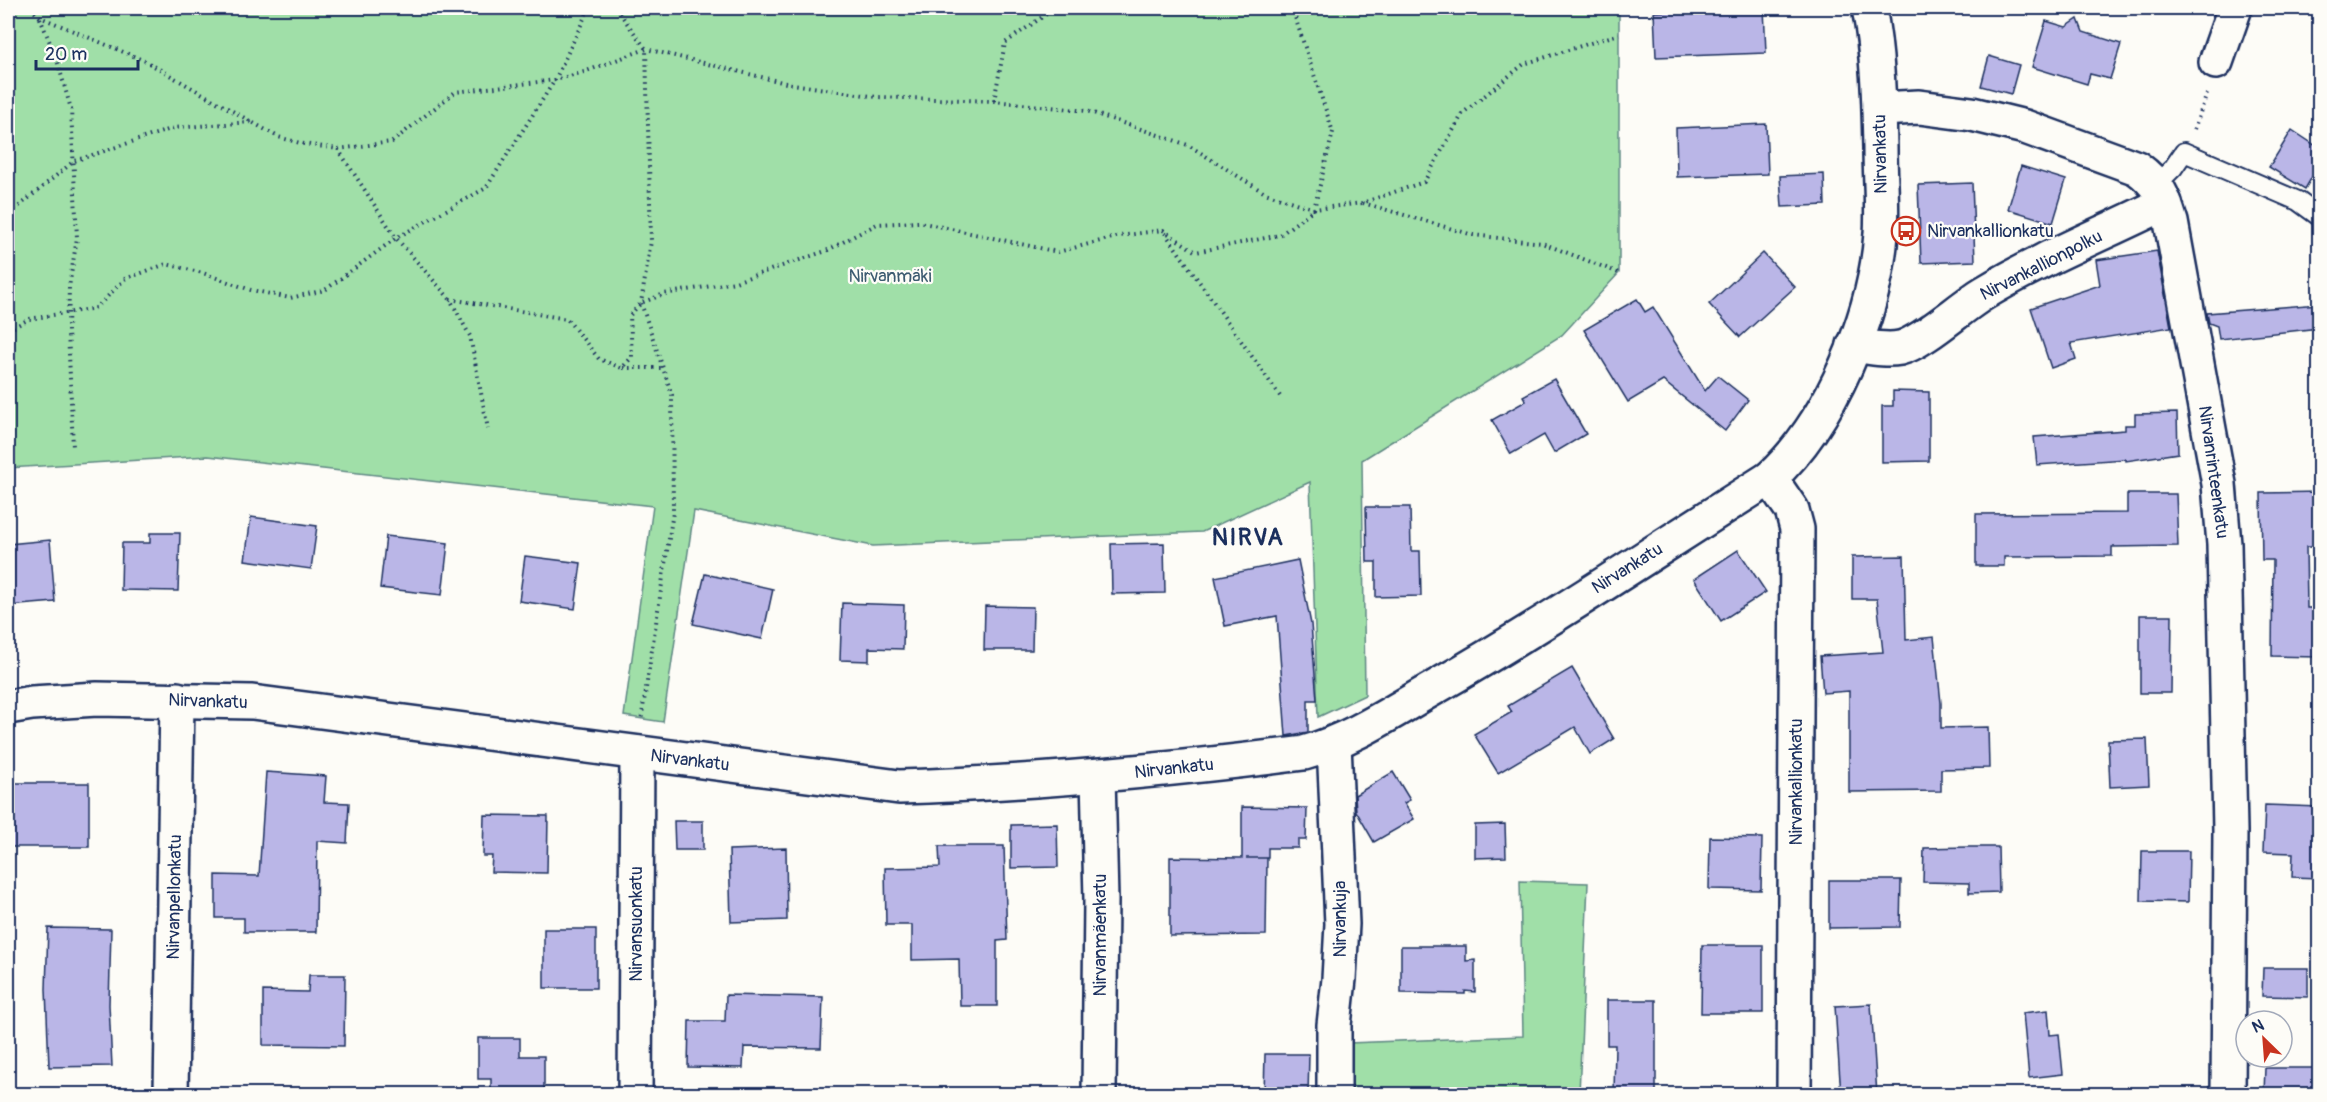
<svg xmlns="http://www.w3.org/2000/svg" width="2327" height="1102" viewBox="0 0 2327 1102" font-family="Pangolin,sans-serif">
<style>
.green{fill:#a0dfa8;stroke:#5e8783;stroke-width:1.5}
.building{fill:#bab6e7;stroke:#1b2f5e;stroke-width:1.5}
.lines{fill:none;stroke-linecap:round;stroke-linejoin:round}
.lane-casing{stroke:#1b2f5e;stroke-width:22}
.street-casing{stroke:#1b2f5e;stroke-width:38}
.path{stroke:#1b2f5e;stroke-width:4;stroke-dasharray:1.5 4.5;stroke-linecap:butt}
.lane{stroke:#fdfcf7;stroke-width:18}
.street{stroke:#fdfcf7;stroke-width:33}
.labels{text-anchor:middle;stroke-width:4.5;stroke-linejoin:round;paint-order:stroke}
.street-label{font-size:18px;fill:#1b2f5e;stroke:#fdfcf7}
.poi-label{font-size:18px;fill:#1b2f5e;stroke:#fdfcf7;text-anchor:start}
.park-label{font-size:18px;fill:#3c5b70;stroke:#fdfcf7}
.district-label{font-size:24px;font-weight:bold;letter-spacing:1.5px;fill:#1b2f5e;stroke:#fdfcf7}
</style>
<rect width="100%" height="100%" fill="#fdfcf7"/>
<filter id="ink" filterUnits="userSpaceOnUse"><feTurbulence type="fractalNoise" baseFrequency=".0167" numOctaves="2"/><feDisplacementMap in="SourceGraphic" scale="12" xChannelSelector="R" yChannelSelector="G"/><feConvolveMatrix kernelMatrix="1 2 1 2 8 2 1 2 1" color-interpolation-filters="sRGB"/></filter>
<g filter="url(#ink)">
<g class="green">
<polygon points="8,8 1619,8 1619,273 1562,335 1362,460 1365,695 1318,717 1310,482 1202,532 873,546 694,511 663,722 624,716 653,506 208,456 8,468"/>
<polygon points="1520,881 1588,883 1579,1094 1347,1094 1349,1043 1523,1036"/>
</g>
<g class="building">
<polygon points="1764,8 1766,53 1656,57 1654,12"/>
<polygon points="2078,19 2083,32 2121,44 2110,79 2090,74 2087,84 2032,67 2046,21 2066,27"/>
<polygon points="1989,56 2019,65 2011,94 1981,86"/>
<polygon points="1766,124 1768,174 1677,177 1676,128"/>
<polygon points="2292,130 2319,148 2319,165 2305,189 2269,167"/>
<polygon points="2021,166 2066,180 2053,223 2008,209"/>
<polygon points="1824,174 1825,205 1782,207 1780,176"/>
<polygon points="1972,183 1975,261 1921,263 1918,185"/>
<polygon points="2157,251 2171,327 2071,343 2076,359 2051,368 2031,308 2100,285 2096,260"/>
<polygon points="1763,253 1795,287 1740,337 1709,304"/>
<polygon points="1637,299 1645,312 1653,307 1705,391 1718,376 1748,400 1725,431 1663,381 1628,402 1584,330"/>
<polygon points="2319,304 2319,328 2219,339 2217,326 2209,323 2207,313"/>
<polygon points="1554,379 1586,434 1554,453 1544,435 1511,454 1492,420 1526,401 1523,396"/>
<polygon points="1893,391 1929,392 1929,461 1882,462 1882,406 1893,406"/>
<polygon points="2177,413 2178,453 2126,461 2126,459 2037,465 2034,437 2125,430 2125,425 2135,425 2135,414"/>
<polygon points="2319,492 2319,547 2306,547 2307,608 2319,608 2319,657 2272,656 2273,560 2262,560 2261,493"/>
<polygon points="2127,494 2176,494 2178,546 2112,547 2112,556 2004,557 2004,566 1976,566 1976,514 2127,513"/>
<polygon points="1366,507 1410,507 1411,551 1420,551 1421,596 1376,597 1376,562 1367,562"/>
<polygon points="251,517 317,526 311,569 245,560"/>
<polygon points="150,533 180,533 178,591 121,590 122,543 150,543"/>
<polygon points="386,536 448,543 442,595 380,588"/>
<polygon points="50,540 55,602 8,606 8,544"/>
<polygon points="1164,543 1165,593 1112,594 1111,544"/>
<polygon points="1738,550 1766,592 1721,621 1694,579"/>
<polygon points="525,556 581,563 575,609 519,601"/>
<polygon points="1904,556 1906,640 1934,637 1941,703 1941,728 1988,727 1989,768 1941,769 1941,791 1849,792 1849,691 1823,693 1820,656 1883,652 1877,599 1852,599 1852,557"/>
<polygon points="1298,560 1311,624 1317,700 1308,700 1308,732 1286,736 1277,616 1225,626 1215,577"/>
<polygon points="705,574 773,589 762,639 693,624"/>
<polygon points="842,603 904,605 903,649 869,648 869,661 840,660"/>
<polygon points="985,606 1033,607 1032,650 984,650"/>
<polygon points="2140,615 2172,615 2171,693 2140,693"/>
<polygon points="1572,668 1614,739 1590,754 1575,727 1498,773 1474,734 1512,712 1508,706"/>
<polygon points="2147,739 2149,785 2110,787 2108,740"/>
<polygon points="266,772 326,776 324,802 349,803 347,843 317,841 316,932 244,932 244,918 216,918 216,875 259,876"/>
<polygon points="1393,772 1410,800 1404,803 1414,819 1374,842 1356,811 1355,795"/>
<rect x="8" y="783" width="81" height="64"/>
<polygon points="2265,805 2319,807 2319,878 2292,877 2293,853 2263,852"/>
<polygon points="1242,807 1307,808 1306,840 1298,840 1298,848 1268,848 1268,858 1246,858 1267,858 1266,935 1170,936 1170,857 1242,858"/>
<polygon points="484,815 548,816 547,873 491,872 492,856 483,856"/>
<polygon points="674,821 703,821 703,850 675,850"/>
<polygon points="1057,824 1058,867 1011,868 1011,825"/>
<polygon points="1505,824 1506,857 1475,858 1475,825"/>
<polygon points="1710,837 1762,838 1761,890 1709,889"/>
<polygon points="939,846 1004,846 1007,940 997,941 997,1006 960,1006 959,959 912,960 912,925 886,925 885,868 940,867"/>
<polygon points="1969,847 1998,847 1999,892 1969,893 1969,883 1923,882 1924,848"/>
<polygon points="786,848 787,920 731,922 729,850"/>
<polygon points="2142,851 2189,851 2188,902 2141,901"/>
<polygon points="1829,880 1901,880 1900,927 1829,928"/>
<polygon points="48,928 111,929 109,1005 112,1066 49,1067 46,989"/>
<rect x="544" y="929" width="52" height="59"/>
<polygon points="1702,945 1763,945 1763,1013 1701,1013"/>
<polygon points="1401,946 1466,946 1466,961 1475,960 1475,992 1465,991 1465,994 1401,993"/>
<polygon points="2263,968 2308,968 2308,997 2262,996"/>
<polygon points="309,975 345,975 344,1046 263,1045 263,991 308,992"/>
<polygon points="726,995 823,997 821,1048 744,1047 743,1068 688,1067 689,1021 725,1021"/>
<polygon points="1607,1000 1656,1000 1656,1095 1614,1095 1615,1045 1607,1045"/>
<polygon points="1871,1004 1877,1095 1841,1095 1835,1006"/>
<polygon points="2048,1010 2050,1035 2059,1034 2063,1074 2029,1078 2023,1013"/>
<polygon points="478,1038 520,1038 520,1056 544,1056 544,1095 491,1095 491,1079 478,1079"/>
<polygon points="1265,1054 1309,1054 1308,1095 1264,1095"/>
<polygon points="2265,1068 2319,1068 2319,1094 2264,1093"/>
</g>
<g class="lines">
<g class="lane-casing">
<polyline id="lane" points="2156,185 2173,168 2184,152 2298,201 2320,217"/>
</g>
<g class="street-casing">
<g id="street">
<polyline points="2216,62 2235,8"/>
<path d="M1879,109L1919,107L1972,114L2025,127L2137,168C2159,184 2163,196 2171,222L2219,484L2224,544L2230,831L2228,1094"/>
<path d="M1854,345C1869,347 1885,351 1900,348C1922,343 1962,306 1984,293C2042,258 2105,233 2165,203"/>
<polyline points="1770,478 1792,510 1797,529 1794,1094"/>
<path d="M8,707L32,703L97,699L252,702L899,787C1035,783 1170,770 1304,753C1351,740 1392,712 1434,688C1549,622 1659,548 1770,478C1831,422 1875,316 1881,234C1883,206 1880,176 1880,148C1879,101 1878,53 1869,8"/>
<polyline points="1098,776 1101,900 1099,1094"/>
<polyline points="171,1094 177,699"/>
<polyline points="635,1094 637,753"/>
<polyline points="1334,1094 1334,1025 1339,979 1342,924 1334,744"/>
</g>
</g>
<g class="path">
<polyline points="30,8 40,17 145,61 278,137 304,144 338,149 392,142 455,92 555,80 584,72 646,49 786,83 877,97 994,101 1087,111 1188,145 1265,193 1314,209 1362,203 1424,182 1463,113 1524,64 1619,34"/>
<polyline points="616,8 646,49 651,241 641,303 672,395 673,512 641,721"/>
<polyline points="40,18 57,60 71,109 77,238 69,287 68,330 73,448"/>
<polyline points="994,101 1005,43 1055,8"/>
<polyline points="2194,129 2207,94"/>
<polyline points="338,149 396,238 450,299 470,336 488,429"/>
<polyline points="1363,203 1473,235 1542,243 1619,273"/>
<polyline points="8,211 18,207 74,161 174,128 251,122"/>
<polyline points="1165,233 1282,399"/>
<polyline points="450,299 567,319 599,359 622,368 632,357 630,315 641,303 664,294 735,282 826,251 877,224 919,222 1058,252 1120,236 1163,230 1196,252 1280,235 1314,209 1333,132 1292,8"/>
<polyline points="8,330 29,319 96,308 125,279 166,264 203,273 251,290 290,298 325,290 396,238 486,188 555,80 589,8"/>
<polyline points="623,368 663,368"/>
</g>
<use href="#lane" class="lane"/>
<use href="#street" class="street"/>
</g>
</g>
<defs>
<g id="bus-ring" transform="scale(1.5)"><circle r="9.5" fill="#fdfcf7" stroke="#c8321e" stroke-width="1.5"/><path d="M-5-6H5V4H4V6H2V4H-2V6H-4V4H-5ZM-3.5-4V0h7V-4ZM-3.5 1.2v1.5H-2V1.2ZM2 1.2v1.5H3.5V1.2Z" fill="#c8321e"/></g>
</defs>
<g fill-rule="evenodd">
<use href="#bus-ring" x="1906" y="231"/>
</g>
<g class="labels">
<g class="street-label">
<text transform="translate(1880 154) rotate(-91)" y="6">Nirvankatu</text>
<text transform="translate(2041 265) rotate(-27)" y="6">Nirvankallionpolku</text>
<text transform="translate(2214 472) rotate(82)" y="6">Nirvanrinteenkatu</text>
<text transform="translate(1627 568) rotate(-32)" y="6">Nirvankatu</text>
<text transform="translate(208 701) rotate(2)" y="6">Nirvankatu</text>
<text transform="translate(690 760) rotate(7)" y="6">Nirvankatu</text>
<text transform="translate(1174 768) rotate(-6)" y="6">Nirvankatu</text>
<text transform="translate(1796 782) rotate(-90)" y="6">Nirvankallionkatu</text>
<text transform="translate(174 897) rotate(-89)" y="6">Nirvanpellonkatu</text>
<text transform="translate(1340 919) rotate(-90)" y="6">Nirvankuja</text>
<text transform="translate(636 924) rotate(-90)" y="6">Nirvansuonkatu</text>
<text transform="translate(1100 935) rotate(-90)" y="6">Nirvanmäenkatu</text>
</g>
<g class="poi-label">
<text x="1927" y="237">Nirvankallionkatu</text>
</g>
<g class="park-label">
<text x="890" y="282">Nirvanmäki</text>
</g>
<g class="district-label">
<text x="1248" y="545">NIRVA</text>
</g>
</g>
<rect width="2327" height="1102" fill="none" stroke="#fdfcf7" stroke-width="30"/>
<rect x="15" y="15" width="2297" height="1072" fill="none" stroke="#1b2f5e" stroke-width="2" filter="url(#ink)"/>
<g transform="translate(2264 1039) rotate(335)"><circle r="28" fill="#fdfcf7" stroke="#a3aaba" stroke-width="1.5"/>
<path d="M0-4.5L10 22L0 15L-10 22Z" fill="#c8321e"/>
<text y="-9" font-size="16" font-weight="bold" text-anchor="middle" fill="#1b2f5e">N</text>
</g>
<path d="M36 60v9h102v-9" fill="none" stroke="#1b2f5e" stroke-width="3"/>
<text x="45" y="60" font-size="18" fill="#1b2f5e" stroke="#fdfcf7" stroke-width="4.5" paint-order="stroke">20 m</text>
</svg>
